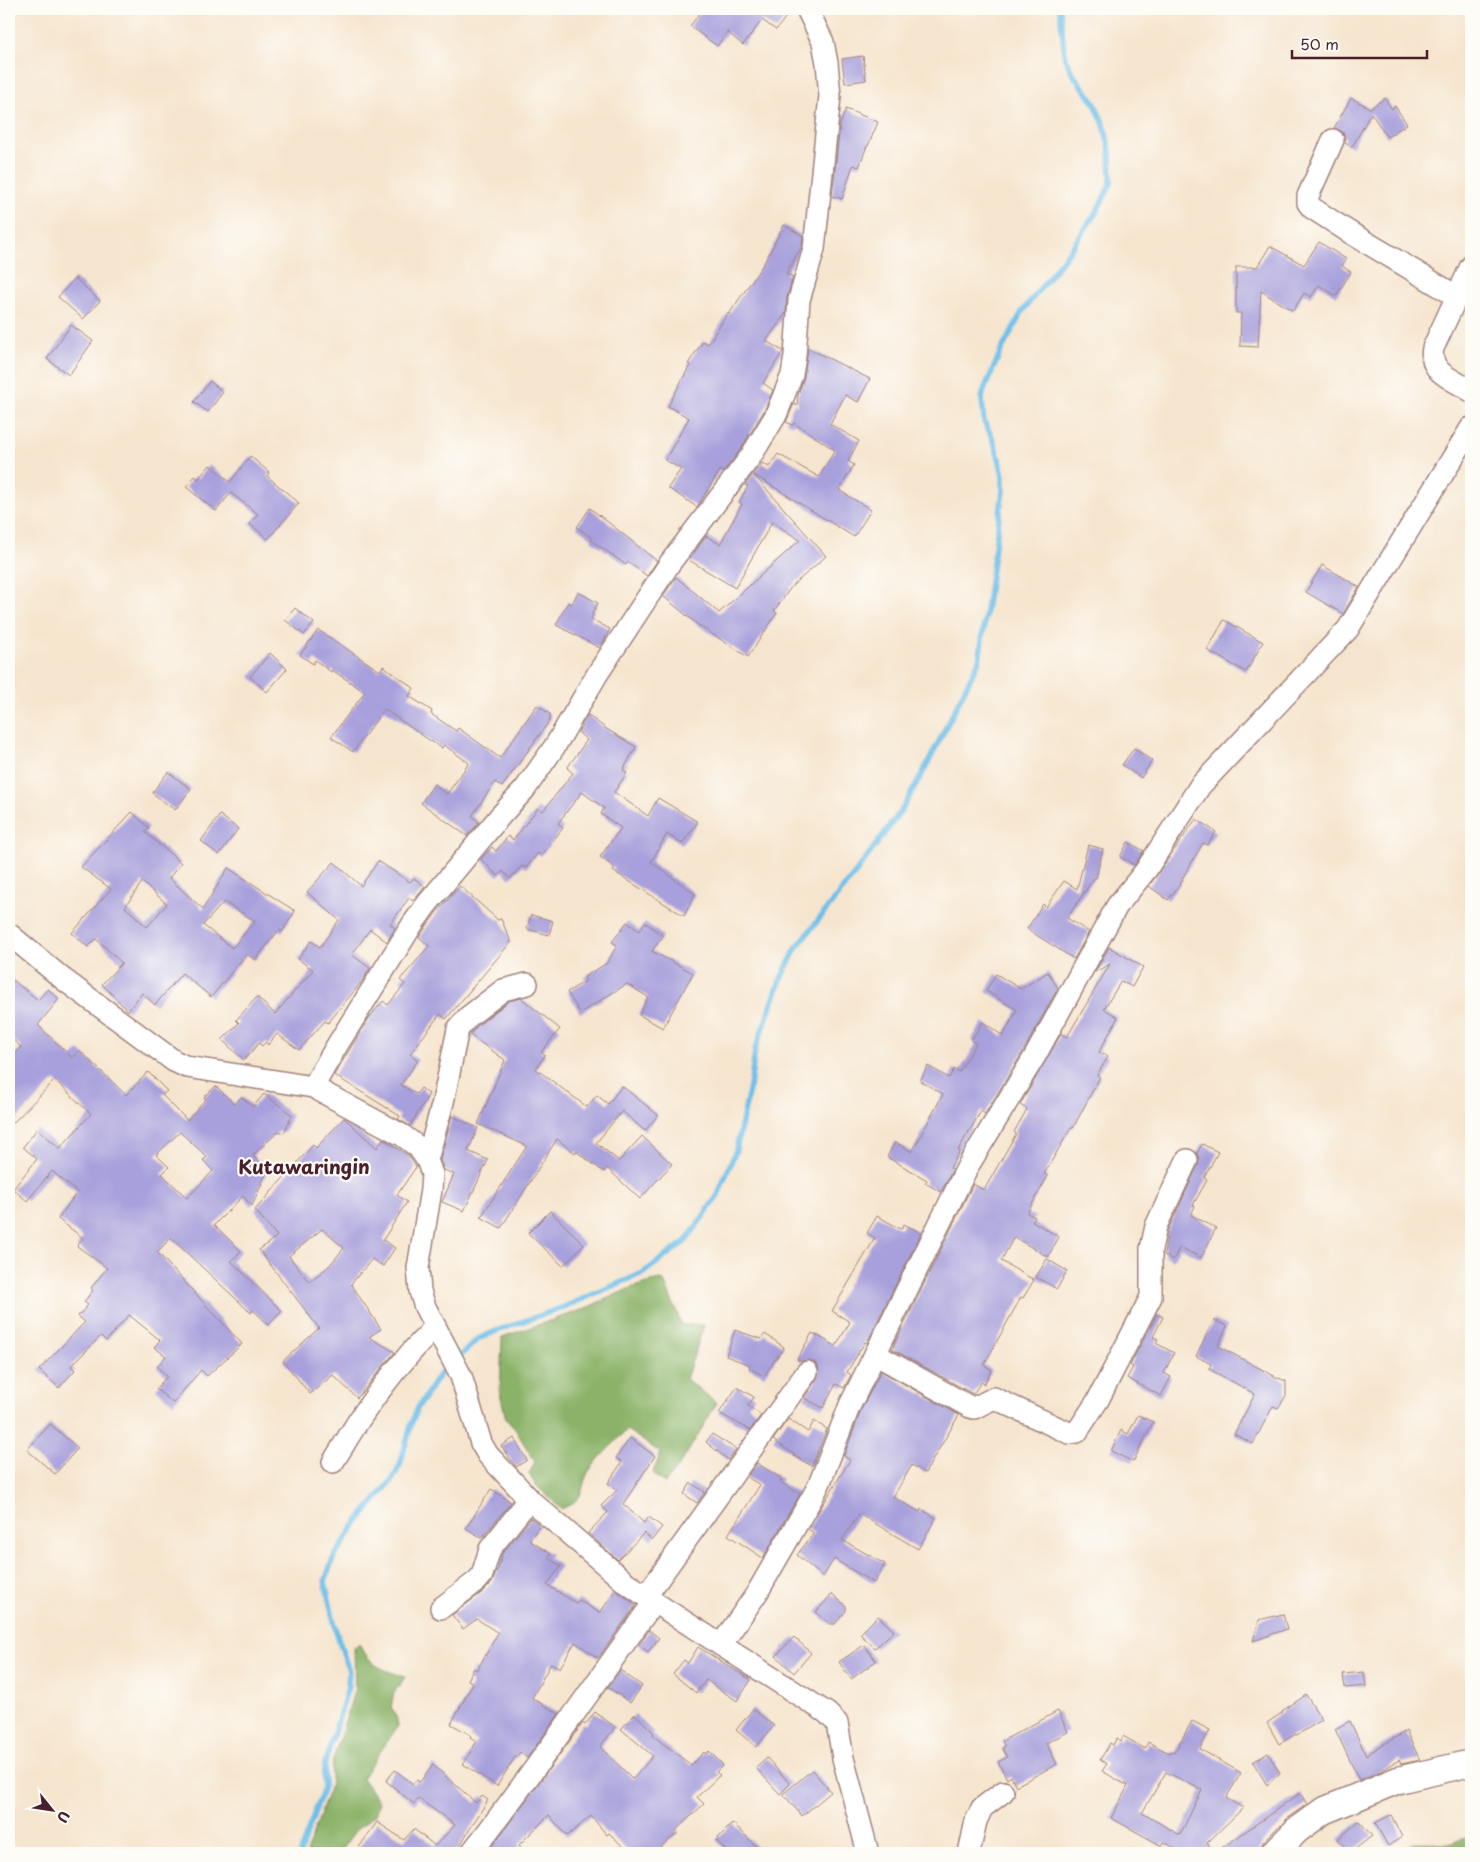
<svg xmlns="http://www.w3.org/2000/svg" width="1480" height="1862" viewBox="0 0 1480 1862" font-family="'Playpen Sans',sans-serif">
<style>
.forest{fill:#8ab268;stroke:#6a684a}
.lines{fill:none;stroke-linecap:round;stroke-linejoin:round}
.stream{stroke:#6ebfe9;stroke-width:5.5}
.building{fill:#a8a0dc;fill-rule:evenodd}
.minor-casing{stroke:#a0827c;stroke-width:24}
.tertiary-casing{stroke:#a0827c;stroke-width:29}
.minor{stroke:#fff;stroke-width:21}
.tertiary{stroke:#fff;stroke-width:26}
.labels{text-anchor:middle;stroke-width:4.5;stroke-linejoin:round;paint-order:stroke}
.district-label{font-size:19px;font-weight:bold;fill:#4a1f2b;stroke:#fdfcf7}
</style>
<rect width="100%" height="100%" fill="#fdfcf7"/>
<filter id="ink" filterUnits="userSpaceOnUse"><feTurbulence type="fractalNoise" baseFrequency=".02" numOctaves="2"/><feDisplacementMap in="SourceGraphic" scale="10" xChannelSelector="R" yChannelSelector="G"/><feConvolveMatrix kernelMatrix="1 2 1 2 8 2 1 2 1" color-interpolation-filters="sRGB"/></filter>
<filter id="wash" filterUnits="userSpaceOnUse"><feTurbulence type="fractalNoise" baseFrequency=".0096" numOctaves="4" result="noise"/><feDisplacementMap in="SourceGraphic" scale="20" xChannelSelector="R" yChannelSelector="G"/><feGaussianBlur stdDeviation="1.12" result="paint"/><feColorMatrix in="noise" values="0 0 0 0 0 0 0 0 0 0 0 0 0 0 0 0 0 1.4 0 .05"/><feComposite in="paint" operator="in"/></filter>
<g filter="url(#wash)">
<rect width="100%" height="100%" fill="#f6e5ce"/>
<g class="forest">
<path d="M658,1280L664,1281L682,1325H704L686,1379L717,1403L683,1460L665,1483L657,1478L653,1472L661,1453L627,1430C615,1442 602,1454 592,1467C577,1485 591,1497 561,1509L535,1484L529,1474L535,1462L515,1429L506,1419L500,1393L502,1337L579,1311L633,1287Z"/>
<path d="M359,1643C372,1668 380,1668 405,1677L394,1693L391,1707L396,1715L398,1726L362,1778L379,1802L375,1815L355,1831L339,1853H306L330,1788L332,1764L355,1688L354,1648Z"/>
<polygon points="1471,1835 1471,1853 1398,1853 1413,1842 1453,1843"/>
</g>
<g class="lines">
<g class="stream">
<polyline points="457,1359 478,1339 496,1331 564,1307 643,1273 686,1241 718,1195 736,1150 751,1081 755,1050 782,976 797,947 853,876 903,808 927,765 979,661 1003,491 1003,475 999,458 992,437 984,422 982,398 984,390 1001,351 1022,312 1071,249 1096,213 1111,183 1110,151 1104,125 1094,102 1073,74 1065,59 1060,9"/>
<polyline points="300,1853 324,1787 324,1771 325,1763 348,1687 349,1671 336,1631 325,1581 333,1559 355,1525 393,1479 400,1465 411,1425 417,1409 439,1375 450,1365"/>
</g>
</g>
<g id="blocks">
<g class="building">
<polygon points="703,9 792,9 776,30 762,20 743,45 727,32 717,46 690,26"/>
<polygon points="863,56 866,80 845,83 842,59"/>
<polygon points="1351,98 1370,108 1385,98 1392,109 1395,106 1407,124 1387,137 1371,113 1352,147 1345,143 1345,138 1343,132 1334,128"/>
<polygon points="846,109 878,122 868,146 867,146 859,167 853,165 842,199 832,196 840,125"/>
<polygon points="784,225 803,236 802,246 786,274 793,277 787,297 786,313 766,341 783,351 763,383 773,390 765,409 741,449 723,472 720,470 697,507 668,488 681,469 665,460 689,418 668,406 690,365 688,364 703,341 708,344 728,313 729,314 764,263"/>
<polygon points="1319,242 1346,259 1342,266 1351,272 1336,296 1319,285 1311,297 1304,293 1293,311 1261,291 1258,347 1240,346 1241,313 1236,313 1236,267 1257,267 1270,246 1304,265"/>
<polygon points="75,278 100,301 83,319 58,297"/>
<polygon points="71,325 93,341 69,375 47,359"/>
<polygon points="808,348 870,379 858,402 845,395 830,424 859,441 848,461 854,465 839,490 871,510 854,537 753,474 826,556 792,586 774,611 777,613 748,657 698,625 663,596 676,577 719,613 800,540 772,522 735,588 689,560 706,536 720,544 742,504 739,502 748,486 745,485 762,463 769,467 778,454 819,477 835,450 794,423 793,425 786,422 794,404 797,406 798,395 804,377"/>
<polygon points="210,381 223,392 208,412 194,402"/>
<polygon points="250,456 269,472 267,476 299,503 268,539 250,524 258,514 231,493 216,511 186,487 195,476 198,479 210,465 230,482"/>
<polygon points="590,508 657,561 647,576 628,562 626,565 591,540 592,538 577,527"/>
<polygon points="1322,565 1359,587 1343,614 1306,592"/>
<polygon points="578,592 598,603 592,614 593,615 591,619 610,629 600,648 556,625 568,602 572,604"/>
<polygon points="295,608 314,623 304,635 285,620"/>
<polygon points="1224,620 1263,642 1246,672 1207,650"/>
<polygon points="318,630 380,671 383,666 414,688 409,696 432,711 431,714 456,731 458,728 500,758 537,705 550,714 550,720 507,780 502,787 495,782 472,816 479,822 467,836 421,803 434,784 447,794 469,763 444,745 442,748 429,740 384,709 353,752 331,737 365,692 332,670 331,672 315,660 313,664 300,655"/>
<polygon points="270,653 287,669 267,692 250,677"/>
<polygon points="588,715 605,728 636,747 623,770 627,773 614,792 648,816 658,798 698,822 682,844 667,834 651,862 695,894 684,916 613,871 615,868 600,857 621,828 601,814 604,808 582,792 558,823 563,828 541,856 538,853 526,868 522,866 510,879 503,871 498,876 481,859 492,847 496,851 508,836 513,840 538,808 543,811 573,773 567,768 587,740 578,732"/>
<polygon points="1134,748 1152,761 1141,778 1122,765"/>
<polygon points="168,772 191,789 175,810 152,793"/>
<path d="M132,812L149,828L145,832L181,863L169,878L203,909L228,868L295,911L282,932L279,930L255,960L247,954L211,997L182,973L155,1005L142,993L128,1011L102,984L122,963L96,939L88,947L72,933L111,889L81,867ZM142,882L167,904L147,927L125,907ZM224,902L255,921L232,948L203,925Z"/>
<polygon points="220,815 238,829 219,855 201,841"/>
<polygon points="1196,819 1216,832 1207,845 1203,843 1182,879 1183,880 1168,900 1149,886"/>
<polygon points="1128,842 1144,851 1134,865 1120,857"/>
<polygon points="1088,845 1103,849 1096,878 1094,878 1067,918 1089,932 1074,959 1027,929 1043,904 1046,907 1064,881 1077,889"/>
<polygon points="378,861 410,882 414,878 425,887 413,901 409,898 390,924 395,928 387,942 370,929 352,955 370,968 364,979 328,1023 325,1021 299,1050 277,1034 268,1045 266,1042 262,1046 259,1043 244,1060 222,1040 239,1023 236,1020 257,997 275,1014 313,970 298,959 311,941 320,947 339,920 307,892 334,862 361,886"/>
<polygon points="460,886 498,920 501,919 511,942 446,1019 440,1014 410,1054 418,1060 401,1085 416,1094 421,1088 429,1094 410,1126 398,1119 400,1116 334,1075 369,1018 383,1001 388,1005 405,984 400,980 429,946 419,937 437,912"/>
<polygon points="531,915 553,921 549,935 527,929"/>
<polygon points="627,922 639,931 645,922 663,936 652,951 693,973 663,1028 639,1015 648,997 627,984 580,1013 567,992 586,981 584,977 607,963 617,945 612,942"/>
<polygon points="1109,947 1143,967 1132,987 1121,981 1104,1009 1118,1017 1099,1052 1108,1057 1097,1075 1100,1077 1073,1128 1071,1128 1044,1174 1048,1176 1027,1213 1035,1217 1032,1221 1059,1237 1048,1257 1014,1237 1001,1261 1034,1280 1023,1298 1021,1297 984,1365 992,1370 984,1384 981,1382 973,1394 892,1349 973,1184 984,1190 1016,1134 1014,1132 1027,1109 1020,1105 1061,1034 1067,1037 1110,964 1095,972"/>
<polygon points="1048,972 1058,988 1024,1050 985,1114 981,1111 958,1150 960,1151 950,1168 953,1169 941,1192 925,1183 927,1180 887,1157 895,1142 912,1152 943,1094 920,1081 928,1066 949,1078 954,1069 959,1072 976,1044 971,1040 983,1022 1003,1036 1017,1010 986,991 996,974 1021,989"/>
<path d="M9,977L38,1000L48,989L59,999L38,1025L72,1058L79,1050L126,1095L148,1072L167,1091L162,1095L187,1120L206,1099L204,1097L216,1086L234,1104L242,1097L253,1107L264,1094L292,1115L284,1133L279,1131L253,1155L267,1171L252,1206L243,1196L214,1225L241,1251L231,1261L282,1311L269,1325L253,1310L251,1313L171,1238L157,1252L242,1344L207,1376L201,1370L173,1403L156,1389L167,1376L157,1367L166,1356L154,1347L160,1340L129,1315L106,1341L101,1336L71,1366L75,1370L59,1388L39,1370L85,1322L78,1316L88,1305L84,1302L93,1290L91,1288L107,1268L77,1246L83,1238L58,1219L77,1192L52,1171L27,1201L13,1189L37,1159L23,1147L37,1129L60,1148L91,1114L55,1080L9,1127V1062L21,1047L9,1036ZM180,1132L207,1157L203,1160L213,1171L187,1198L162,1174L169,1167L156,1155Z"/>
<polygon points="521,998 560,1029 541,1052 545,1055 536,1069 587,1107 597,1095 608,1104 622,1086 658,1115 645,1131 622,1111 596,1143 619,1161 642,1136 672,1164 640,1199 607,1168 604,1172 576,1151 575,1153 557,1139 501,1228 481,1217 527,1146 478,1124 505,1060 470,1035 477,1026 509,1001"/>
<polygon points="452,1116 478,1128 468,1151 488,1160 464,1211 442,1202 454,1174 444,1170 440,1160"/>
<path d="M344,1118L377,1148L383,1139L409,1156L416,1167L397,1195L407,1202L383,1240L395,1248L383,1266L372,1259L351,1284L381,1329L369,1337L395,1352L357,1398L333,1375L310,1394L283,1361L319,1328L259,1250L277,1236L255,1210L313,1145L316,1148ZM322,1229L344,1248L329,1266L309,1282L289,1256Z"/>
<polygon points="1202,1144 1218,1152 1204,1178 1207,1180 1193,1205 1195,1206 1191,1215 1216,1228 1201,1258 1180,1247 1173,1260 1164,1255 1168,1230 1198,1165 1199,1159 1197,1153"/>
<polygon points="550,1211 584,1244 563,1266 528,1233"/>
<polygon points="877,1216 901,1229 904,1224 921,1233 867,1343 865,1342 847,1372 851,1375 844,1388 836,1384 823,1408 804,1398 817,1379 819,1373 818,1366 814,1362 809,1360 801,1361 797,1359 812,1333 836,1346 850,1322 832,1311 875,1238 867,1233"/>
<polygon points="1047,1259 1067,1271 1057,1289 1036,1277"/>
<polygon points="1157,1314 1163,1317 1153,1337 1158,1339 1156,1343 1174,1353 1164,1373 1171,1377 1161,1396 1127,1378 1133,1367 1130,1365"/>
<polygon points="1214,1320 1227,1326 1218,1346 1276,1377 1286,1381 1286,1396 1278,1408 1273,1406 1253,1444 1234,1434 1255,1394 1209,1369 1211,1364 1196,1356"/>
<polygon points="735,1330 761,1339 765,1334 784,1347 764,1376 749,1368 750,1365 726,1356"/>
<polygon points="881,1371 959,1415 925,1473 912,1465 893,1497 920,1512 921,1509 936,1518 918,1549 859,1514 842,1540 885,1564 874,1583 834,1559 823,1577 797,1555 814,1533 808,1529 850,1460 844,1456 861,1410"/>
<polygon points="737,1387 754,1397 748,1406 761,1415 750,1430 719,1413"/>
<polygon points="1138,1415 1153,1422 1133,1462 1111,1451 1121,1430 1128,1434"/>
<polygon points="788,1419 808,1432 814,1421 827,1429 812,1466 794,1456 795,1455 773,1440"/>
<polygon points="50,1424 78,1448 55,1474 27,1450"/>
<polygon points="712,1434 736,1449 728,1460 706,1442"/>
<polygon points="514,1438 527,1460 516,1467 501,1446"/>
<polygon points="630,1438 655,1456 623,1504 644,1523 649,1517 662,1527 652,1540 644,1533 618,1560 588,1533 608,1512 601,1506 617,1490 608,1483 622,1462 616,1458"/>
<polygon points="757,1463 782,1479 780,1482 800,1494 763,1558 728,1535 760,1485 747,1477"/>
<polygon points="691,1483 705,1492 697,1503 684,1494"/>
<polygon points="491,1489 511,1502 482,1538 466,1528"/>
<polygon points="531,1518 540,1526 529,1540 551,1554 548,1558 561,1566 547,1585 576,1603 579,1600 600,1613 615,1590 636,1605 598,1658 575,1642 560,1668 551,1663 532,1698 559,1714 527,1758 520,1752 516,1758 515,1757 497,1786 463,1764 477,1741 470,1737 471,1735 451,1724 473,1683 468,1680 474,1668 477,1670 498,1633 477,1619 463,1629 452,1615 484,1591 492,1583 497,1570 499,1568 498,1567 502,1557 501,1555"/>
<polygon points="832,1594 846,1606 846,1611 835,1624 830,1624 816,1612"/>
<polygon points="1283,1614 1287,1629 1253,1641 1259,1620"/>
<polygon points="878,1616 894,1631 875,1648 860,1634"/>
<polygon points="649,1630 659,1638 648,1652 639,1645"/>
<polygon points="794,1637 811,1653 794,1673 776,1656"/>
<polygon points="864,1645 876,1661 851,1679 839,1662"/>
<polygon points="698,1647 751,1680 737,1701 706,1680 696,1693 673,1674 684,1660 688,1663"/>
<polygon points="620,1670 642,1686 630,1703 608,1687"/>
<polygon points="1364,1672 1366,1686 1345,1688 1343,1674"/>
<polygon points="1306,1695 1322,1720 1297,1735 1296,1734 1279,1744 1267,1723 1283,1712 1282,1711"/>
<polygon points="753,1709 774,1726 756,1747 736,1730"/>
<polygon points="1058,1711 1068,1732 1046,1743 1057,1764 1016,1786 1011,1776 1007,1779 998,1762 1007,1757 1002,1748 1005,1747 1002,1741"/>
<polygon points="595,1712 615,1727 600,1747 633,1779 653,1756 621,1729 635,1714 654,1733 652,1735 691,1765 704,1752 706,1754 709,1751 723,1765 716,1772 720,1775 697,1797 704,1804 676,1830 678,1833 653,1853 630,1853 609,1833 607,1835 591,1816 567,1836 549,1815 519,1845 527,1853 487,1853 583,1723 585,1725"/>
<path d="M1192,1721L1210,1730L1200,1749L1241,1773L1226,1798L1243,1808L1207,1843L1215,1853L1300,1793L1307,1804L1286,1819L1263,1842L1258,1853H1184L1164,1842L1162,1846L1111,1818L1128,1786L1102,1771L1107,1764L1100,1760L1110,1743L1113,1745L1117,1738L1121,1741L1123,1736L1145,1749L1148,1742L1169,1753L1170,1751L1174,1753ZM1166,1772L1202,1790L1180,1835L1142,1813Z"/>
<polygon points="1350,1721 1366,1755 1406,1731 1420,1760 1401,1764 1399,1760 1381,1771 1359,1780 1335,1729"/>
<polygon points="1268,1753 1280,1773 1267,1785 1253,1762"/>
<polygon points="767,1758 790,1784 780,1794 756,1768"/>
<polygon points="433,1765 476,1803 482,1796 488,1800 455,1853 355,1853 377,1822 404,1840 414,1829 435,1846 455,1825 418,1798 414,1804 386,1781 395,1770 413,1784 416,1780 420,1782"/>
<polygon points="812,1770 831,1792 802,1816 783,1794"/>
<polygon points="1391,1815 1402,1837 1388,1846 1375,1823"/>
<polygon points="1359,1821 1372,1836 1350,1853 1338,1839"/>
<polygon points="733,1823 763,1853 728,1853 716,1840"/>
</g>
</g>
</g>
<g filter="url(#ink)">
<use href="#blocks" fill-opacity="0" stroke="#a0827c" stroke-width="1"/>
<g class="lines">
<g class="minor-casing">
<g id="minor">
<polyline points="1333,140 1308,196 1308,203 1312,208 1349,232 1456,296"/>
<path d="M1471,266L1433,348C1428,373 1453,379 1471,391"/>
<polyline points="9,934 63,979 174,1061 187,1067 313,1087 402,1135 418,1147 427,1160 432,1174 431,1190 418,1268 420,1291 425,1307 461,1376 481,1443 488,1455 532,1502 624,1581 654,1602 827,1713 837,1723 843,1758 868,1853"/>
<polyline points="313,1087 336,1047 412,925 427,904 501,815 525,789 555,746 598,673 670,563 751,456 776,415 792,375 795,356 799,300 814,249 830,96 827,63 823,42 807,9"/>
<polyline points="427,1160 443,1102 458,1029 468,1017 503,990 527,984"/>
<polyline points="875,1354 970,1407 974,1408 994,1398 1069,1433 1077,1432 1098,1400 1151,1297 1151,1249 1156,1226 1187,1160"/>
<path d="M333,1462C342,1448 350,1434 359,1420C381,1386 407,1355 435,1327"/>
<polyline points="646,1596 807,1372"/>
<polyline points="441,1608 477,1581 482,1575 490,1549 521,1510 527,1497"/>
<polyline points="721,1645 757,1593 813,1496 820,1482 850,1405 968,1166 1035,1056 1117,906 1146,870 1200,786 1348,629 1471,428"/>
<path d="M471,1853C535,1772 593,1686 654,1602"/>
<polyline points="969,1853 976,1821 982,1808 1003,1792"/>
</g>
</g>
<g class="tertiary-casing">
<polyline id="tertiary" points="1274,1853 1297,1830 1323,1811 1398,1780 1471,1763"/>
</g>
<use href="#minor" class="minor"/>
<use href="#tertiary" class="tertiary"/>
</g>
</g>
<g class="labels">
<g class="district-label">
<text x="304" y="1174">Kutawaringin</text>
</g>
</g>
<rect width="1480" height="1862" fill="none" stroke="#fdfcf7" stroke-width="30"/>
<g transform="translate(52 1810) rotate(120)" stroke="#fdfcf7" stroke-width="4" paint-order="stroke">
<path d="M0-4L9 19L0 12L-9 19Z" fill="#4a1f2b"/>
<text y="-8" font-size="14" font-weight="bold" text-anchor="middle" fill="#4a1f2b">U</text>
</g>
<path d="M1292 50v8h135v-8" fill="none" stroke="#4a1f2b" stroke-width="2.5"/>
<text x="1300" y="50" font-size="15" fill="#4a1f2b" stroke="#fdfcf7" stroke-width="4" paint-order="stroke">50 m</text>
</svg>
